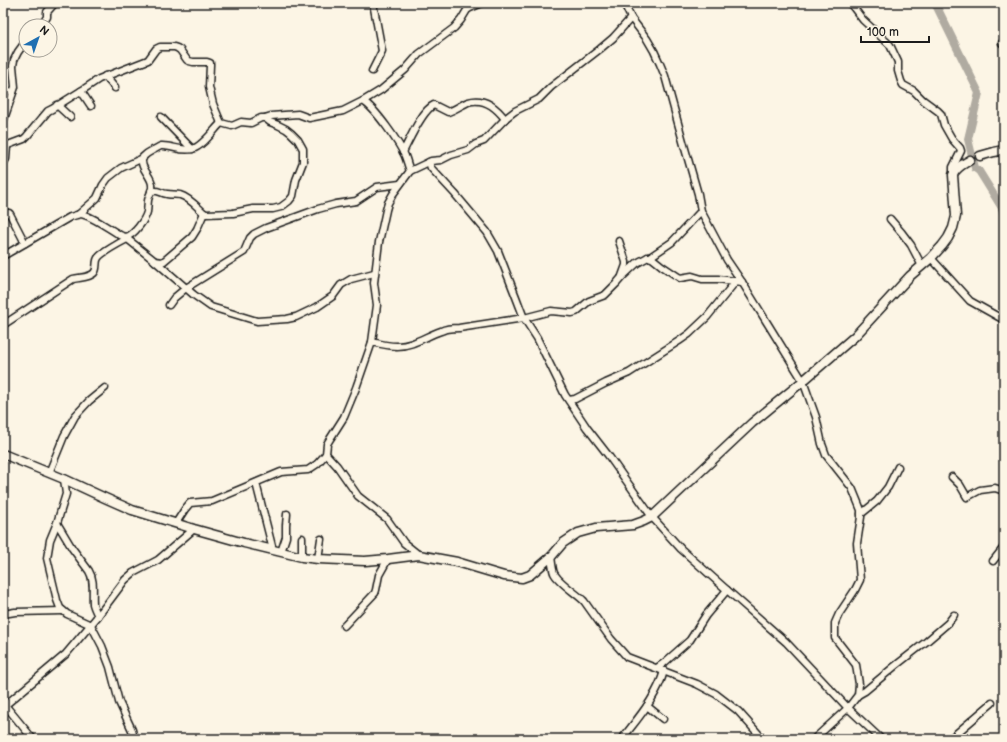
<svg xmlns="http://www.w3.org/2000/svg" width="1007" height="742" viewBox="0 0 1007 742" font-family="'Balsamiq Sans',sans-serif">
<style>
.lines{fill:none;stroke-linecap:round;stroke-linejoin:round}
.river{stroke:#b0aba1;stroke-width:8}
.minor-casing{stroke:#1c1c1c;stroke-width:9}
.major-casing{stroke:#1c1c1c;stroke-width:11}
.minor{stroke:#fcf5e5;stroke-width:6}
.major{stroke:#fcf5e5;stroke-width:8}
</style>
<rect width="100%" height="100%" fill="#fcf5e5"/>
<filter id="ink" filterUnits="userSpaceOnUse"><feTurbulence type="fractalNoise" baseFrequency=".025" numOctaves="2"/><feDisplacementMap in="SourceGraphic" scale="8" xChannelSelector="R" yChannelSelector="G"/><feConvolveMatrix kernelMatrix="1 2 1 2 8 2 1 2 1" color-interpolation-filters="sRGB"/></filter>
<g filter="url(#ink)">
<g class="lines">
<polyline class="river" points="935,3 979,93 968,139 975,168 979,171 1002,208 1004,214"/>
<g class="minor-casing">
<g id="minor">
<polyline points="624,3 631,18 647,39 654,51 660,64 665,76 684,145 698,194 701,211 727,260 742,282 803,381 816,417 822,444 826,455 852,488 861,510 861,517 857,543 860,580 855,590 839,614 835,623 835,638 856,665 859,684 858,695 848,708 814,739"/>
<polyline points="850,3 863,20 890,45 898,62 898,71 901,81 903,85 914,91 923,100 938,111 941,114 944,125 952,139 960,148 961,151 953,167 953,175"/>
<polyline points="40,26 45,20 47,17 47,12 55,3"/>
<polyline points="1002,43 1004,42"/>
<polyline points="372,71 382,51 373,3"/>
<polyline points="105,76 115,88"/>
<polyline points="3,90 13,92"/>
<polyline points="81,91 91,106"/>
<polyline points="363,101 381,90 405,70 419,54 454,28 461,20 467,10 470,8 482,3"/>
<polyline points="57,105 70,117"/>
<polyline points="161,117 192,149"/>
<path d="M265,118L271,116L298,114L309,118L319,116L343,111L363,101C375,108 400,144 405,156C407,161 408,166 410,171"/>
<polyline points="3,122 15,87 13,66 14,60 18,52 26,41"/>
<path d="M3,141L7,146L8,145L24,139L27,136L48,111L52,109L84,89L99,79L148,60L156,49L160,47H174L177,48L180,50L187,60L189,61L193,62H207L210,63V65L209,87L213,104L221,123L232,126L241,122L251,123L261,118H265L270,122L278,125L286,129L291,133L298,140L303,149V162L296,180L293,196L289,201L281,207L273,209H253L233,213L206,214L204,213C197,207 190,198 180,195C176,194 172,195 167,194C160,193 160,190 151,191"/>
<path d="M403,152C409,141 422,110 434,105L448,112C455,110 461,105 468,102C484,97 496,107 505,119"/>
<polyline points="429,162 431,168 455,194 487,232 498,251 516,297 524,318 537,338 565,395 587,428 608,455 652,517 681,549 727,590 786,642 848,708 881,739"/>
<polyline points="3,164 6,159 7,146"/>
<polyline points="3,209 6,213 9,213 10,214 25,243"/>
<polyline points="79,214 97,198 103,185 108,178 121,168 143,158"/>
<polyline points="890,219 902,233 911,245 922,266"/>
<polyline points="125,237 155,261 194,295 211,307 257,321 287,319 296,317 317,307 333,296 341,285 351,279 374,273"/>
<polyline points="619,241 626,262 626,265 622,276"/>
<path d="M3,256L70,217C73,216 77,215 80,214C89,214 111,230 120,235C122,236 124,237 126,237C134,235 145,220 147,212C148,207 147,201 149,197C150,193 153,190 152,185C152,176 138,167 143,157C146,154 149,152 153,150C156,149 158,147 161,146C171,145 181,152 192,149C202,147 214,130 221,123"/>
<polyline points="648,257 650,257 672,242 701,211"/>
<polyline points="931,258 970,301 1004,320"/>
<polyline points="155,261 162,262 164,261 192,237 197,229 204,213"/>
<polyline points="169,305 174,298 186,288 244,252 250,238 254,234 266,228 318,209 336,204 356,201 377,187 400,184"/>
<path d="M3,325L73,279C80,277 89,278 94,273C98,269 95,262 98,258C101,253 121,242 127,239"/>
<path d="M372,342C380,344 389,346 397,346C413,346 426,336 441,331C447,328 453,328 459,328L524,318L551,311L572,313L576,312L589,301L605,295L616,284L622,277L637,263L648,257L652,258L662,266L680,278L692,276L702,279H718L742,282"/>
<polyline points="569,400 575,399 606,383 629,373 679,341 689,334 707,317 736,281"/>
<polyline points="326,454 337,466 358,496 387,519 404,543 419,555"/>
<polyline points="49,473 64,436 75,416 89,401 105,388"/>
<polyline points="952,477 960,485 967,497 980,490 995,488 1004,491"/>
<polyline points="64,479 66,494 57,523 50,540 47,558 57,600 60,608 67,614 91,625 102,646 110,667 119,702 132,730 134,739"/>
<polyline points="256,483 273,550"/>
<polyline points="861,514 877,501 888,487 898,467"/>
<path d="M57,523L72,548L89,571C95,581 92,592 93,604C94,608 96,612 98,616"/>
<polyline points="176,523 185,509 190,503 212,501 281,472 308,470 317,464 326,454 327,444 330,439 344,417 356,388 372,342 377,305 374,283 379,242 386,210 388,203 393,194 410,171 431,161 441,160 451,155 468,150 476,144 484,141 506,118 515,111 539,99 551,87 600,49 613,38 631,18"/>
<polyline points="281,552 286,537 286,525 287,514"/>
<polyline points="302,557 302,538"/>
<path d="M551,557C552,562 552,568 554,573C558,582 576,593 584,601L611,639L627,657L697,684L716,694L738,711L763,739"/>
<polyline points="318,559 321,539"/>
<polyline points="993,561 1004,547"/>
<polyline points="3,614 15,612 63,611"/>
<polyline points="344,626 375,593 376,590 379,575 388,559"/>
<polyline points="657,668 664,663 690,640 706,615 727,590"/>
<polyline points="858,695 865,691 895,666 927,641 948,623 954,615"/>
<polyline points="5,705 33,739"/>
<polyline points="647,706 663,719"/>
<polyline points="3,707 66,654 98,616 125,580 133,573 158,560 194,529"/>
<path d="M622,739C638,718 657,697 664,671"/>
<polyline points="950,739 992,703"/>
</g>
</g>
<g class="major-casing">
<g id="major">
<polyline points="980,156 994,152 1004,150"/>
<path d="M3,454L64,479L105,498L132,510L194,529L244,543L302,557L318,559L365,561L388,559L419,555L457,562L504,576L522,578L530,575L551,557L563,543L578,533L596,528L633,525L644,521L652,517L752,423L803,381L855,336L910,276L931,258L942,246L948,238L953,228L956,216L953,175C956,167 964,164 970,160"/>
</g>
</g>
<use href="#minor" class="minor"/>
<use href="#major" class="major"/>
</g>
</g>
<rect width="1007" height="742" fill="none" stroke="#fcf5e5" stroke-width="16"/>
<rect x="8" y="8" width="991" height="726" fill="none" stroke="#1c1c1c" stroke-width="1.5" filter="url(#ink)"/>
<g transform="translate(38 38) rotate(40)"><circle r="19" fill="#fcf5e5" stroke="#a29e95"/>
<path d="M0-3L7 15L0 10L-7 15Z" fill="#1f6fb2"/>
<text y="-6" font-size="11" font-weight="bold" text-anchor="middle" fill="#1c1c1c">N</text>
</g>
<path d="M861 36v6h68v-6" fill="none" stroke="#1c1c1c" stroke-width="2"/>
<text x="867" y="36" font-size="12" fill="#1c1c1c" stroke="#fcf5e5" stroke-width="3" paint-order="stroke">100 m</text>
</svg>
